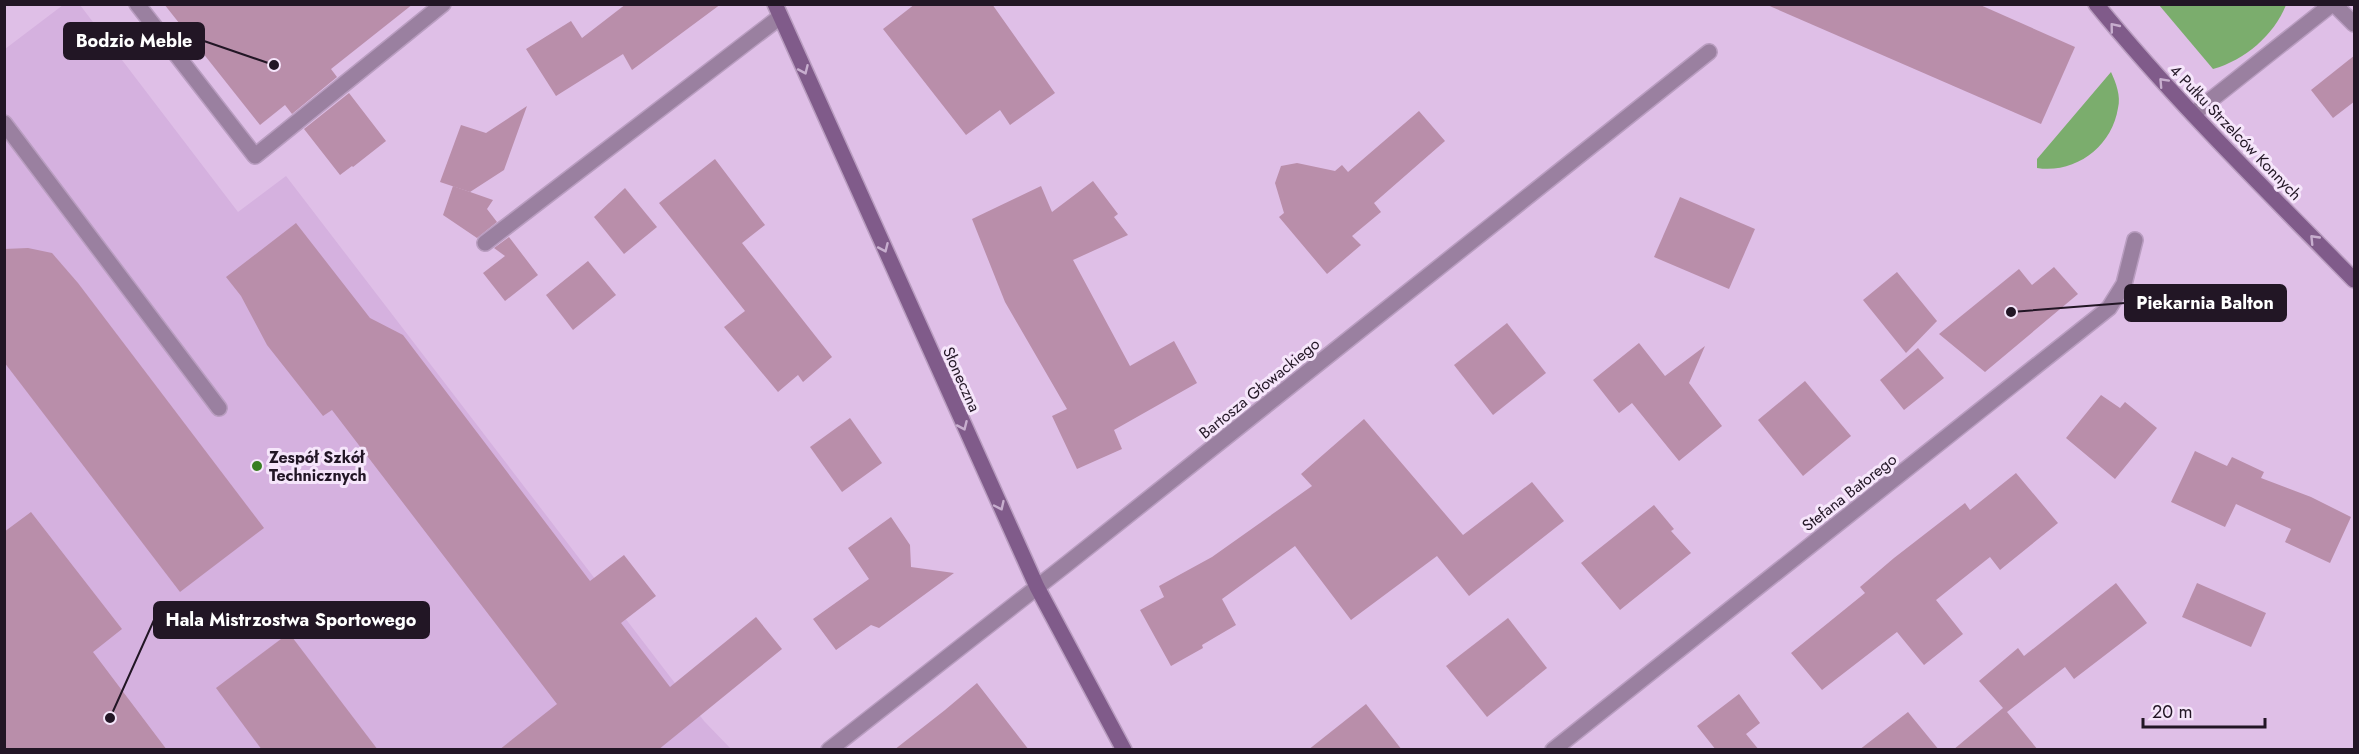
<svg xmlns="http://www.w3.org/2000/svg" width="2359" height="754" viewBox="0 0 2359 754" font-family="Jost,sans-serif">
<style>
.built{fill:#d5b1df}
.green{fill:#7bad6d}
.building{fill:#b98eaa}
.lines{fill:none;stroke-linecap:round;stroke-linejoin:round}
.lane-casing{stroke:#b99dc0;stroke-width:18}
.street-casing{stroke:#b99dc0;stroke-width:18}
.secondary-casing{stroke:#b99dc0;stroke-width:18}
.lane{stroke:#9a80a0;stroke-width:15}
.street{stroke:#9a80a0;stroke-width:15}
.secondary{stroke:#805b8a;stroke-width:15}
.oneway{stroke:#c7aece}
.poi-dot{fill:#387e21;stroke:#f6e6fb;stroke-width:2}
.labels{text-anchor:middle;stroke-width:6;stroke-linejoin:round;paint-order:stroke}
.street-label{font-size:16px;fill:#221625;stroke:#f6e6fb}
.poi-label{font-size:16px;font-weight:bold;fill:#221625;stroke:#f6e6fb;text-anchor:start}
.leader{fill:none;stroke:#221625;stroke-width:2}
.callout-dot{fill:#221625;stroke:#f6e6fb;stroke-width:2}
.callout{fill:#221625;stroke:#221625;stroke-width:2}
.callout-label{font-size:18px;text-anchor:middle;font-weight:bold;fill:#fff}
</style>
<rect width="100%" height="100%" fill="#dfbfe7"/>
<polygon class="built" points="63,5 80,5 238,212 286,176 704,721 731,749 5,750 5,49"/>
<g class="green">
<path d="M2159,5H2286C2274,35 2245,60 2213,69Z"/>
<path d="M2111,72C2116,83 2121,96 2118,108C2112,147 2075,174 2037,168V159Z"/>
</g>
<g class="building">
<polygon points="164,4 413,4 331,69 337,77 292,114 285,105 260,125"/>
<polygon points="626,4 721,4 632,70 623,54 556,96 526,49 571,21 582,38"/>
<polygon points="915,4 992,4 1055,93 1010,125 1000,110 966,135 883,29"/>
<polygon points="1765,4 1978,4 2075,47 2041,124"/>
<polygon points="2355,55 2355,101 2333,118 2311,90"/>
<polygon points="349,93 386,141 353,167 352,166 340,175 304,129"/>
<polygon points="527,106 504,170 470,192 440,182 461,125 486,133"/>
<polygon points="1419,111 1445,141 1374,203 1381,212 1352,236 1361,245 1327,274 1279,217 1284,213 1275,183 1281,166 1297,163 1335,171 1342,165 1348,172"/>
<polygon points="715,159 765,225 742,243 832,357 803,382 798,375 778,392 724,327 745,311 659,203"/>
<polygon points="1093,181 1118,214 1114,217 1128,235 1073,260 1130,366 1174,341 1197,383 1114,430 1122,449 1077,469 1052,416 1067,409 1005,302 972,219 1041,186 1052,212"/>
<polygon points="453,186 493,200 487,209 497,222 477,238 443,215"/>
<polygon points="625,188 657,227 624,254 594,217"/>
<polygon points="1680,197 1755,229 1729,289 1654,257"/>
<polygon points="296,223 370,318 403,335 590,581 624,555 656,596 621,623 670,687 756,617 782,649 658,750 499,750 557,704 332,410 323,416 267,345 241,296 226,277"/>
<polygon points="509,237 538,275 505,301 483,273 505,256 494,248"/>
<polygon points="28,248 52,253 78,283 264,528 180,592 4,362 4,249"/>
<polygon points="588,261 616,295 573,330 546,295"/>
<polygon points="2054,267 2078,294 1985,372 1939,334 2019,269 2032,285"/>
<polygon points="1897,272 1937,321 1906,353 1863,300"/>
<polygon points="1507,323 1546,373 1493,415 1454,365"/>
<polygon points="1639,343 1665,376 1705,346 1689,383 1722,426 1679,461 1632,403 1619,413 1593,380"/>
<polygon points="1918,348 1944,378 1904,410 1880,380"/>
<polygon points="1805,381 1851,436 1803,476 1758,420"/>
<polygon points="2101,395 2120,408 2125,402 2157,428 2115,479 2066,438"/>
<polygon points="850,418 882,463 842,492 810,447"/>
<polygon points="1364,419 1463,535 1532,482 1564,521 1469,596 1437,556 1351,620 1295,546 1222,599 1236,625 1202,645 1203,648 1171,666 1140,610 1164,597 1159,586 1212,557 1312,486 1301,474"/>
<polygon points="2195,451 2227,466 2232,457 2264,472 2261,478 2311,497 2351,517 2330,563 2285,542 2291,529 2236,504 2225,527 2171,502"/>
<polygon points="2016,473 2058,523 2000,570 1990,557 1936,600 1963,634 1924,665 1897,632 1822,690 1791,653 1865,593 1860,587 1894,558 1965,503 1970,510"/>
<polygon points="1654,505 1674,529 1671,531 1691,553 1620,610 1581,563"/>
<polygon points="31,512 122,629 93,652 167,750 4,750 4,532"/>
<polygon points="891,517 910,545 911,567 954,573 879,628 871,625 836,650 813,619 869,579 848,548"/>
<polygon points="2116,583 2147,623 2074,679 2065,667 2007,712 2038,750 1953,750 2003,708 1979,681 2018,648 2024,656"/>
<polygon points="2197,583 2266,613 2251,647 2182,617"/>
<polygon points="1508,618 1547,668 1487,717 1446,666"/>
<polygon points="289,633 378,750 262,750 216,688"/>
<polygon points="977,683 1029,750 894,750 945,710"/>
<polygon points="1739,694 1760,723 1746,734 1759,750 1716,750 1697,726"/>
<polygon points="1366,704 1402,750 1308,750"/>
<polygon points="1908,712 1939,750 1859,750"/>
</g>
<g class="lines">
<g class="lane-casing">
<g id="lane">
<polyline points="137,4 255,156 443,4"/>
<polyline points="2334,4 2354,24"/>
<polyline points="4,123 219,408"/>
</g>
</g>
<g class="street-casing">
<g id="street">
<polyline points="2193,114 2332,4"/>
<polyline points="485,243 780,17"/>
<polyline points="829,750 1068,563 1709,52"/>
<polyline points="1553,750 2109,308 2124,284 2135,240"/>
</g>
</g>
<g class="secondary-casing">
<g id="secondary">
<polyline points="775,4 1037,587 1124,750"/>
<path d="M2096,4C2176,102 2266,190 2354,280"/>
</g>
</g>
<use href="#lane" class="lane"/>
<use href="#street" class="street"/>
<use href="#secondary" class="secondary"/>
</g>
<defs><path id="oneway-chevron" d="M-2-3.5L2.5 0L-2 3.5" fill="none" stroke-width="1.6" stroke-linecap="round" stroke-linejoin="round" transform="scale(1.5)"/></defs>
<g class="oneway">
<use href="#oneway-chevron" transform="translate(2114 27) rotate(-129)"/>
<use href="#oneway-chevron" transform="translate(804 70) rotate(66)"/>
<use href="#oneway-chevron" transform="translate(2163 82) rotate(-133)"/>
<use href="#oneway-chevron" transform="translate(2314 239) rotate(-134)"/>
<use href="#oneway-chevron" transform="translate(884 248) rotate(66)"/>
<use href="#oneway-chevron" transform="translate(963 426) rotate(66)"/>
<use href="#oneway-chevron" transform="translate(1000 506) rotate(65)"/>
</g>
<circle class="poi-dot" cx="257" cy="466" r="6"/>
<g class="labels">
<g class="street-label">
<text transform="translate(2236 132) rotate(46)" y="6">4 Pułku Strzelców Konnych</text>
<text transform="translate(962 379) rotate(66)" y="6">Słoneczna</text>
<text transform="translate(1259 388) rotate(-39)" y="6">Bartosza Głowackiego</text>
<text transform="translate(1849 492) rotate(-38)" y="6">Stefana Batorego</text>
</g>
<g class="poi-label">
<text x="269" y="463">Zespół Szkół<tspan x="269" dy="18">Technicznych</tspan></text>
</g>
</g>
<path class="leader" d="M274 65L204 41M2011 312L2125 303M110 718L154 620"/>
<g class="callout-dot">
<circle cx="274" cy="65" r="6"/>
<circle cx="2011" cy="312" r="6"/>
<circle cx="110" cy="718" r="6"/>
</g>
<g class="callout">
<rect x="64" y="23" width="140" height="36" rx="6"/>
<rect x="2125" y="285" width="161" height="36" rx="6"/>
<rect x="154" y="602" width="275" height="36" rx="6"/>
</g>
<g class="callout-label">
<text x="134" y="47">Bodzio Meble</text>
<text x="2205" y="309">Piekarnia Balton</text>
<text x="291" y="626">Hala Mistrzostwa Sportowego</text>
</g>
<rect width="2359" height="754" fill="none" stroke="#221625" stroke-width="12"/>
<path d="M2143 718v9h122v-9" fill="none" stroke="#221625" stroke-width="3"/>
<text x="2152" y="718" font-size="18" fill="#221625" stroke="#f6e6fb" stroke-width="4.5" paint-order="stroke">20 m</text>
</svg>
